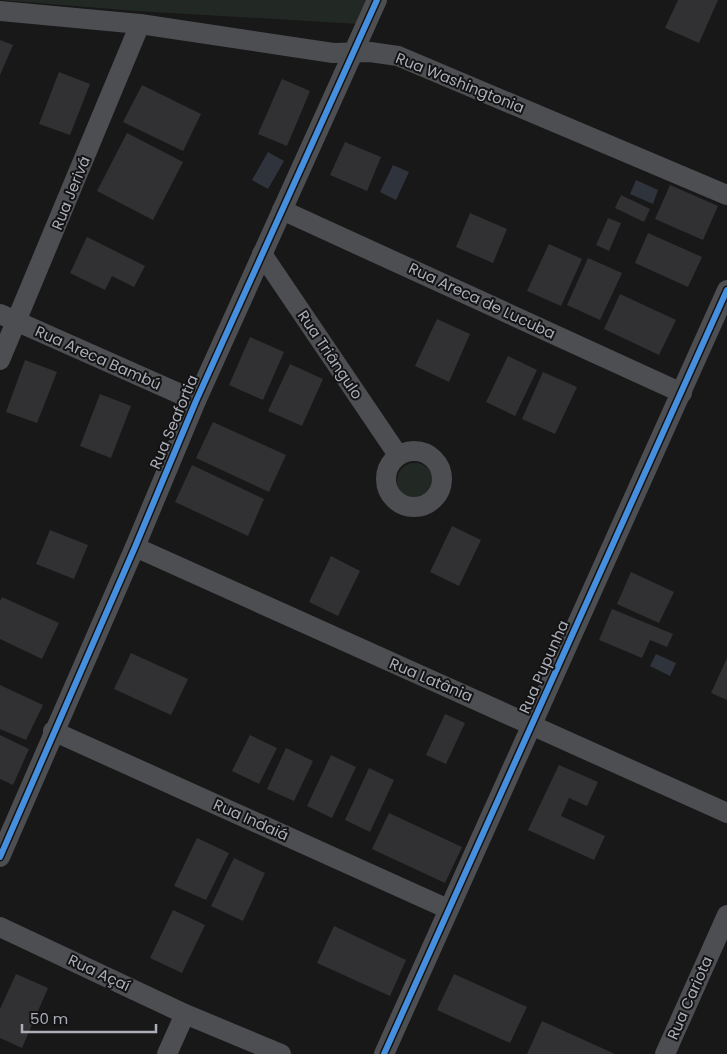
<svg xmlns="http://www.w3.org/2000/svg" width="727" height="1054" viewBox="0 0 727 1054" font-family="Poppins,sans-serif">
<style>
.green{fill:#222924}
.water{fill:#2f333b}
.building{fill:#313133}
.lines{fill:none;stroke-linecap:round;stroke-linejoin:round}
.minor{stroke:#4d4e51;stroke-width:20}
.cycleway-casing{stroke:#131314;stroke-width:9}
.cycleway{stroke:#468fdf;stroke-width:6}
.labels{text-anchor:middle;stroke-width:4;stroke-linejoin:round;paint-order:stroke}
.street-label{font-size:15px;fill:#abadb8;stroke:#131314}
</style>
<rect width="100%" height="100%" fill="#181819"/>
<g class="green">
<polygon points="0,0 370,0 360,24 137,11"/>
<circle cx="415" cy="481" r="18"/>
</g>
<g class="water">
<polygon points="268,152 284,161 268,189 252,180"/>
<polygon points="393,165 409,172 396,200 380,192"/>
<polygon points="636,180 658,190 653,204 630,194"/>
<polygon points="656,654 676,663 670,676 650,666"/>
</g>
<g class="building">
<polygon points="678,0 718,0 699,43 665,28"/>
<polygon points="0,40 13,45 0,75"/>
<polygon points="59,72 90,84 70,135 39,124"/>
<polygon points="282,79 310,91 287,146 258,134"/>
<polygon points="142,85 201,114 183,151 123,122"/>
<polygon points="127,133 183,162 153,220 97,191"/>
<polygon points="345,142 381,157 367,191 330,175"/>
<polygon points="670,185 718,206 703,240 655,219"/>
<polygon points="621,195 650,209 644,222 615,208"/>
<polygon points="470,213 507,229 493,263 456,247"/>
<polygon points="608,218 621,223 609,251 596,245"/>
<polygon points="648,233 702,257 688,287 635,263"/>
<polygon points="87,237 145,266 134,287 112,276 105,290 70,273"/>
<polygon points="549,244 582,259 561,306 527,291"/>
<polygon points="588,258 622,273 600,320 567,305"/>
<polygon points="620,294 676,320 659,355 604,329"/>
<polygon points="437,319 470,334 449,382 415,366"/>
<polygon points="250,337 284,352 263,400 229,385"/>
<polygon points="508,356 537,370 515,416 486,402"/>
<polygon points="25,360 57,372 37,423 6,412"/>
<polygon points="290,364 323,379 302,426 268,411"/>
<polygon points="543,372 577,387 555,434 522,419"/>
<polygon points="100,394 131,406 111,458 80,446"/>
<polygon points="213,422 286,455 269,492 196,458"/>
<polygon points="192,465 264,499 248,536 175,502"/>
<polygon points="452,526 481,540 459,586 430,572"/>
<polygon points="50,530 88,545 74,579 36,564"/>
<polygon points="331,556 360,571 338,616 309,602"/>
<polygon points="631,572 674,592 659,623 617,604"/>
<polygon points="2,597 59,623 42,659 0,639 0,601"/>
<polygon points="612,609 673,634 667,647 650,640 642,658 599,640"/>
<polygon points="131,653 188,679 171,715 114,689"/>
<polygon points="727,658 727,700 711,693"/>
<polygon points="0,685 43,705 26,740 0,729"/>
<polygon points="445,714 465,723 446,764 426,755"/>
<polygon points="0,735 29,749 13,785 0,779"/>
<polygon points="250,735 277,748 259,784 232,771"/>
<polygon points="286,748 313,761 294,801 267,789"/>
<polygon points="331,755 356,767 332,818 307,806"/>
<polygon points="559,765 598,782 587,806 569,798 561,816 605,836 594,860 528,830"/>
<polygon points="369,768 394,780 370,832 345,820"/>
<polygon points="389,813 462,847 445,883 372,849"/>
<polygon points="197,838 229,853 206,900 174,886"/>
<polygon points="234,858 265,873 243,921 211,906"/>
<polygon points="173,910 205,925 182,973 150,958"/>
<polygon points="334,926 406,960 390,996 317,963"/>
<polygon points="16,974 48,988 22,1048 0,1038 0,1009"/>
<polygon points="454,974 527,1007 510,1043 437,1010"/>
<polygon points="542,1021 615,1054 527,1054"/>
</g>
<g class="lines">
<g class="minor">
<polyline points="0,11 140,24 333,53 370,52 398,56 727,195"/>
<polyline points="282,210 682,393"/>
<polyline points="262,254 398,455"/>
<polyline points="0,314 196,401"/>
<polyline points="0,360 140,24"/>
<circle cx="414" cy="479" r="28"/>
<path d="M135,547C332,637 530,723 727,813"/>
<polyline points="53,731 448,909"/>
<polyline points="0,857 135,547 196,401 377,0"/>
<polyline points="0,927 185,1014 281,1054"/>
<polyline points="167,1054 185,1014"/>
<polyline points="384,1054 727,290"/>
<polyline points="665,1054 727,915"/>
</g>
<g class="cycleway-casing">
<g id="cycleway">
<polyline points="0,857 135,547 196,401 377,0"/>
<polyline points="384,1054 727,290"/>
</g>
</g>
<use href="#cycleway" class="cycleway"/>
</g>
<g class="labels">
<g class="street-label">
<text transform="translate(460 83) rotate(22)" y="5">Rua Washingtonia</text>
<text transform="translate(71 193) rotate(-68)" y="5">Rua Jerivá</text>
<text transform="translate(482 301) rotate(25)" y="5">Rua Areca de Lucuba</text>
<text transform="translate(330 355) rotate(56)" y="5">Rua Triângulo</text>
<text transform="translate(98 358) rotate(24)" y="5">Rua Areca Bambú</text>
<text transform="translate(174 422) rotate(-67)" y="5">Rua Seafortia</text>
<text transform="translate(544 667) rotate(-66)" y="5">Rua Pupunha</text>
<text transform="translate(431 680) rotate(23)" y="5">Rua Latânia</text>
<text transform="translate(251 820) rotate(24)" y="5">Rua Indaiá</text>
<text transform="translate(99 973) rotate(25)" y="5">Rua Açaí</text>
<text transform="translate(690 998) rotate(-66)" y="5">Rua Cariota</text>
</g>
</g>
<path d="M22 1024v8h134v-8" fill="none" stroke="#abadb8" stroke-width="2.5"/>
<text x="30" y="1024" font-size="15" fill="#abadb8" stroke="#131314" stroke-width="4" paint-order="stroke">50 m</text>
</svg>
